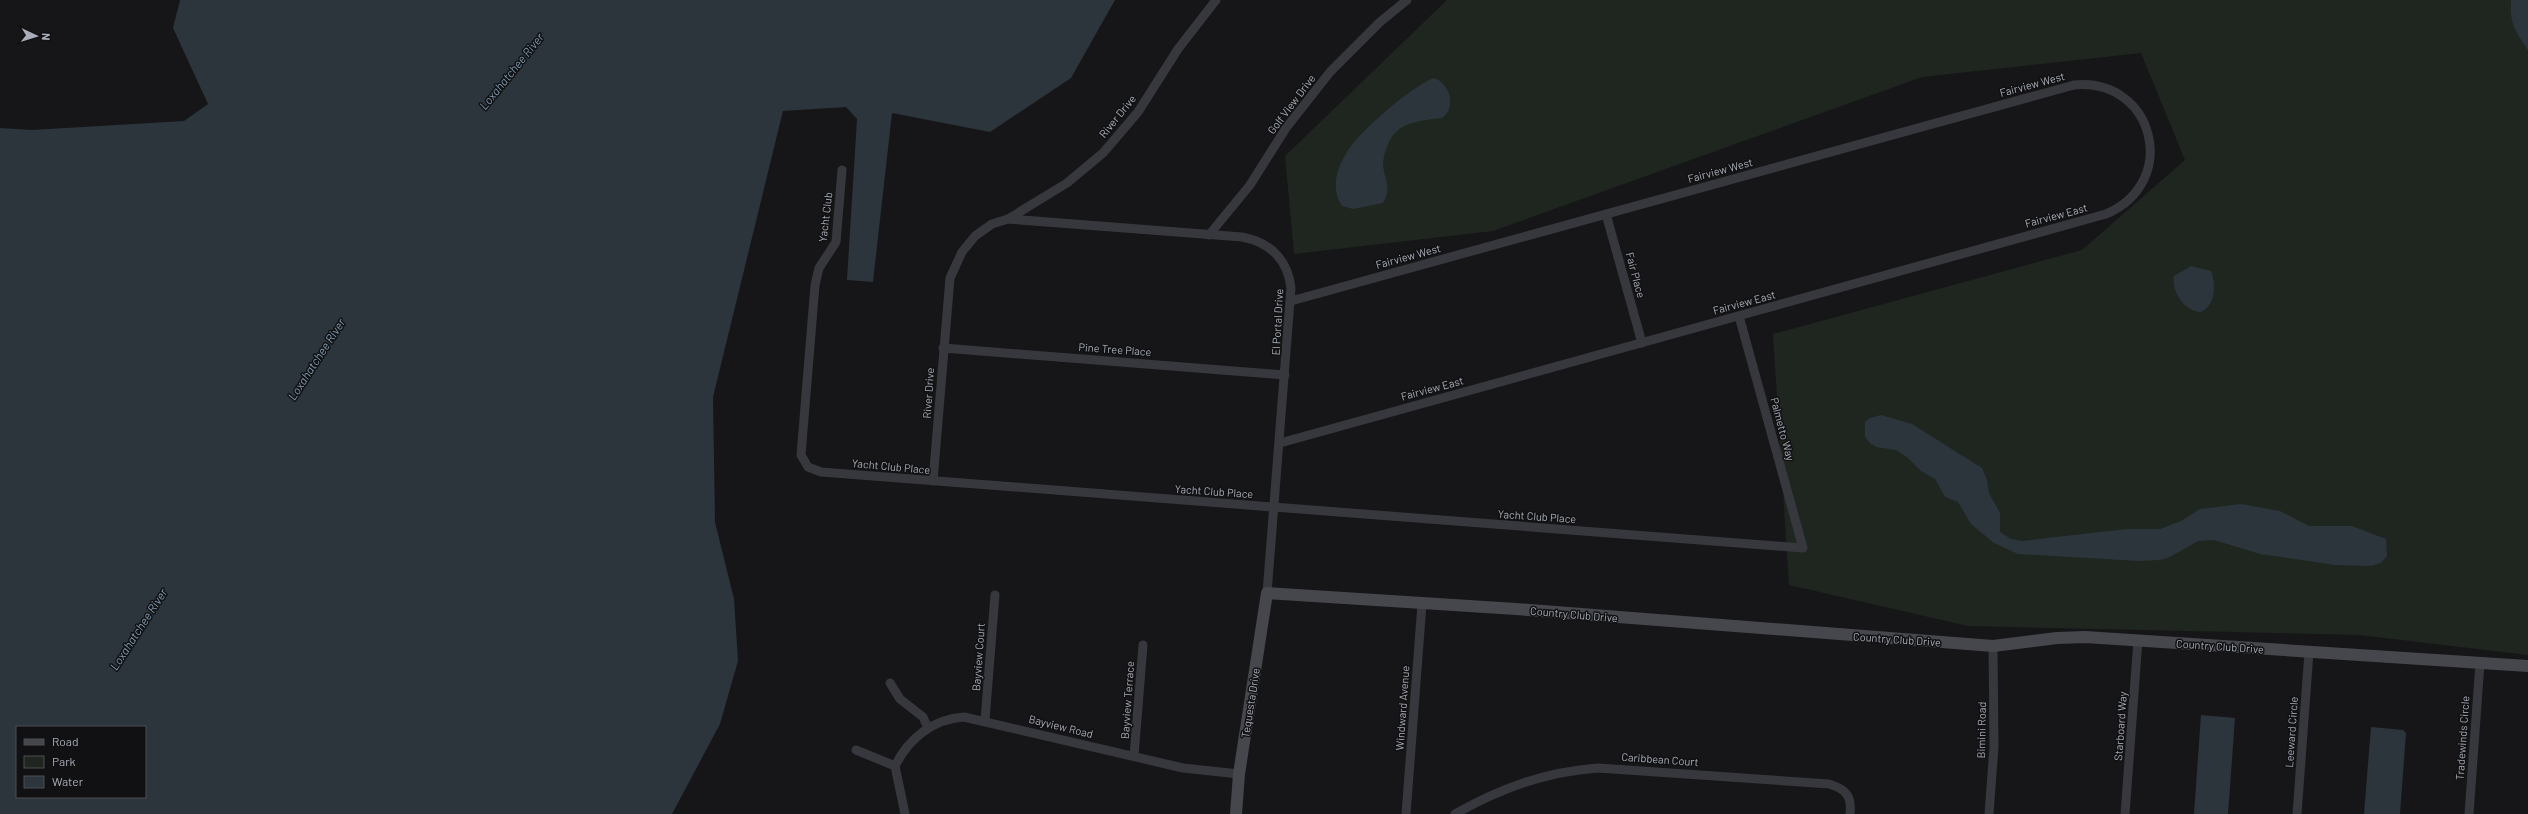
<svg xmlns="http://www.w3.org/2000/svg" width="2528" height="814" font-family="Barlow,sans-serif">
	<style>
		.green { fill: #1e261f }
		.water { fill: #2c353c; fill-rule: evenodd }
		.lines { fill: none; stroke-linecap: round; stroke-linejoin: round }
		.street { stroke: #37383d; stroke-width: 9 }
		.secondary { stroke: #45474d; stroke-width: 12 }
		.labels { text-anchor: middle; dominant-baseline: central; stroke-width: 3; stroke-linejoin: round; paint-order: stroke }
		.street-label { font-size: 11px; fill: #a8adb8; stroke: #111113 }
		.water-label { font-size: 12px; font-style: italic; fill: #7f9bb3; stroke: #111113 }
	</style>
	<rect width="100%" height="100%" fill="#161618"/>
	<path class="green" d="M1447,0h1081v655l-169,-20 -391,-9 -179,-41 -16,-251 309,-84 103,-90 -44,-107 -219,24 -429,154 -199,23 -9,-98z"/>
	<g class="water">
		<path d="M180,0h935l-44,78 -81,54 -98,-19 -19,169 -26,-2 10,-161 -11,-12 -63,4 -70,286 2,125 19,77 4,62 -18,63 -48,90h-672v-686l32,2 152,-9 24,-17 -35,-76zM17,727h128v70h-128z"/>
		<path d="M2511,0h17v50c-12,-17 -19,-28 -17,-50z"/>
		<path d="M1434,78c16,5 23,30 8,40 -23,3 -46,3 -55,29 -2,5 -4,12 -4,18 2,16 9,23 0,38l-30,6 -11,-3c-11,-17 -6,-36 4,-52 11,-21 66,-68 88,-76z"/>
		<path d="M2191,266l20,5c5,13 5,36 -11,41 -16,-1 -29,-21 -26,-36z"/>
		<path d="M1881,415l31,9 70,44 5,12 2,13 11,20v19l11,7 11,2 105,-12h33l21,-8 19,-12 41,-5 39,7 29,15h43l34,13 1,17 -6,7 -10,3 -36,-1 -75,-11 -46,-14 -16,1 -28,16 -10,3 -21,1 -121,-7 -24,-11 -23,-19 -13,-22 -13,-5 -10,-18 -14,-8 -14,-14 -11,-7 -20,-3 -6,-4 -5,-6v-15l5,-4z"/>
		<path d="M2201,715l34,3 -7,96h-34z"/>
		<path d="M2371,727l32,3 3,3 -6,81h-36z"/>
	</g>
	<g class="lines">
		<g class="street">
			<path d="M842,170l-6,72 -17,26 -4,17 -14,170 7,12 13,5 982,76 -64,-232"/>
			<path d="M1606,214l36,129"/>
			<path d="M1008,219l59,-36 36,-30 35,-41 40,-63 38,-49"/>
			<path d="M1209,235l41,-50 36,-57 44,-56 50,-50 27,-22"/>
			<path d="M943,348l342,27"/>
			<path d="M1280,443l826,-229c75,-32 48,-137 -32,-129l-783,216"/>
			<path d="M933,481l17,-203 12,-26 13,-16 17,-12 16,-5 234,18c28,5 46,23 49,51l-24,305"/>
			<path d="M890,683l10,16 23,18 5,11"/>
			<path d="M985,720l10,-125"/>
			<path d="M856,750l39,16 10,48"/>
			<path d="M1134,756l9,-111"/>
			<path d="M895,766c14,-28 38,-47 69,-49l219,51 56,6"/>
			<path d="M1406,814l16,-210"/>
			<path d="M1455,814c46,-26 90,-42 143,-46l231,16c17,5 23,12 21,30"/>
			<path d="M1989,814l5,-67 -1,-101"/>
			<path d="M2125,814l13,-174"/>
			<path d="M2297,814l12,-162"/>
			<path d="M2469,814l11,-151"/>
		</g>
		<path class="secondary" d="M1236,814l3,-40 28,-181 249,16 477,37 64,-8 28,-1 443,29"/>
	</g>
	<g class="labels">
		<g class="street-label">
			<text transform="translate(2032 84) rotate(-15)">Fairview West</text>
			<text transform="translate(1291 104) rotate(-53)">Golf View Drive</text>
			<text transform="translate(1117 116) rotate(-51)">River Drive</text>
			<text transform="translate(1720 170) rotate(-15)">Fairview West</text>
			<text transform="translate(2056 215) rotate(-15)">Fairview East</text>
			<text transform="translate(825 217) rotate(-83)">Yacht Club</text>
			<text transform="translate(1408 256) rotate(-15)">Fairview West</text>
			<text transform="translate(1636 275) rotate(75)">Fair Place</text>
			<text transform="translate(1744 302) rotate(-15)">Fairview East</text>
			<text transform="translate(1277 322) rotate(-87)">El Portal Drive</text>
			<text transform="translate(1115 349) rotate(4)">Pine Tree Place</text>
			<text transform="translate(1432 388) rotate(-15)">Fairview East</text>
			<text transform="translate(928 393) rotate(-86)">River Drive</text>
			<text transform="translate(1783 429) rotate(75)">Palmetto Way</text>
			<text transform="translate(891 466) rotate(5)">Yacht Club Place</text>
			<text transform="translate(1214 491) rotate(4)">Yacht Club Place</text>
			<text transform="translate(1537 516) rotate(4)">Yacht Club Place</text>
			<text transform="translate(1574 614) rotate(5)">Country Club Drive</text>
			<text transform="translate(1897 639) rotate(4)">Country Club Drive</text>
			<text transform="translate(2220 646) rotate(4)">Country Club Drive</text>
			<text transform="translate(978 657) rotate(-86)">Bayview Court</text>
			<text transform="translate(1127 700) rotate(-86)">Bayview Terrace</text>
			<text transform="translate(1250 703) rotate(-81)">Tequesta Drive</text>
			<text transform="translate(1402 708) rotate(-86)">Windward Avenue</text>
			<text transform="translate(1061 726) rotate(14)">Bayview Road</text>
			<text transform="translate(2120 726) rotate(-86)">Starboard Way</text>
			<text transform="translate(1981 730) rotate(-89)">Bimini Road</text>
			<text transform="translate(2291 732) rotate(-86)">Leeward Circle</text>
			<text transform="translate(2462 738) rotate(-86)">Tradewinds Circle</text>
			<text transform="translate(1660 759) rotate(4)">Caribbean Court</text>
		</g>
		<g class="water-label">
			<text transform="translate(511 71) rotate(-51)">Loxahatchee River</text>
			<text transform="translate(316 359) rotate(-57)">Loxahatchee River</text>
			<text transform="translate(138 629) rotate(-57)">Loxahatchee River</text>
		</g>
	</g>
	<rect x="16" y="726" width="130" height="72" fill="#111113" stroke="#4d4f55"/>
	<rect x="24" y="739" width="20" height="6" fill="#45474d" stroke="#4d4f55"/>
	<text x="52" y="746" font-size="12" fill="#a8adb8">Road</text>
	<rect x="24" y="756" width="20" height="12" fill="#1e261f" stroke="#4d4f55"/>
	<text x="52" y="766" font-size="12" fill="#a8adb8">Park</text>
	<rect x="24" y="776" width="20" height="12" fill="#2c353c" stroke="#4d4f55"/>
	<text x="52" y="786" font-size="12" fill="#a8adb8">Water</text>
	<g transform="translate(36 36) rotate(94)" stroke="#111113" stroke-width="3" paint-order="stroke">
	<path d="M0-3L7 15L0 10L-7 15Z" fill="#a8adb8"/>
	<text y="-6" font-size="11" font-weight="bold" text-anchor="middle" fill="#a8adb8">N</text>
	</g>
</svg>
